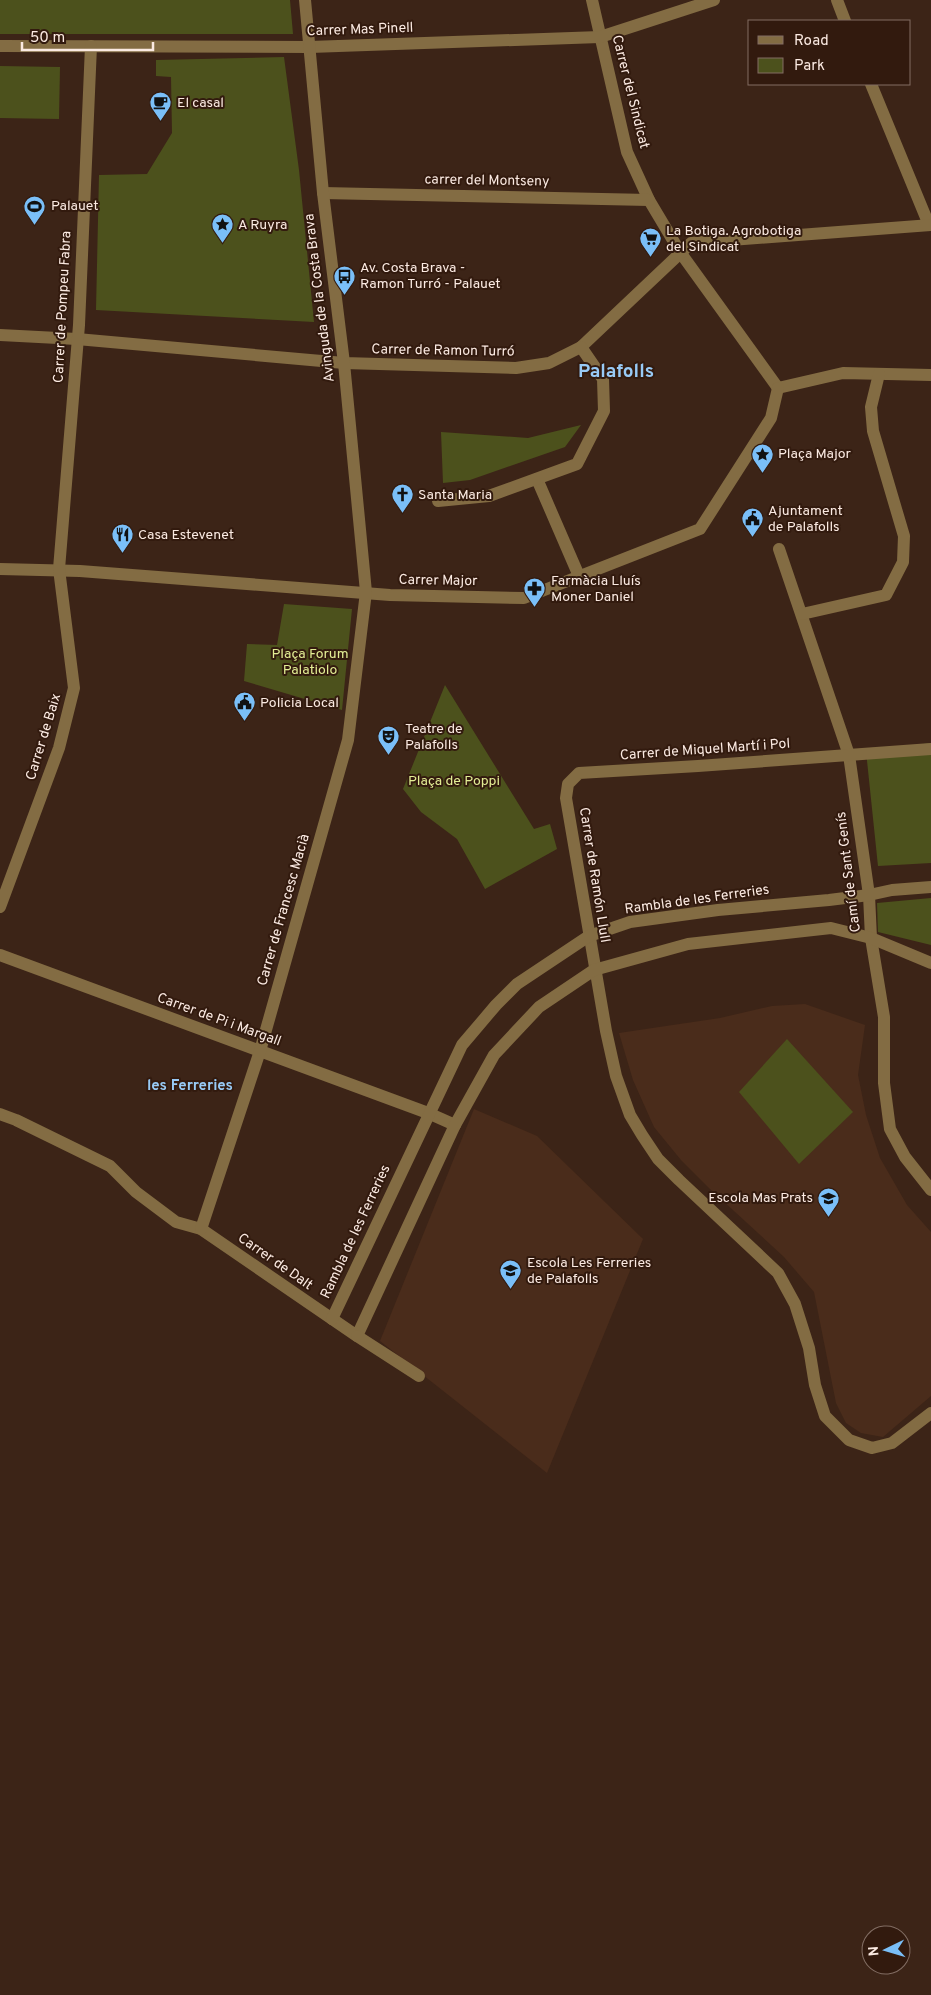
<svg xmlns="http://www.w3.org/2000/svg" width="931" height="1995" font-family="Overpass,sans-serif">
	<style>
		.built { fill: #4a2c1b }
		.green { fill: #4c511c }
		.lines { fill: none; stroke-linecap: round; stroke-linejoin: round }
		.minor { stroke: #836c43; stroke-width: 12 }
		.labels { text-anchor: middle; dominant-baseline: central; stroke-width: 4; stroke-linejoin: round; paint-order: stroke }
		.street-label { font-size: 14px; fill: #fbeae2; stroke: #321a0e }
		.poi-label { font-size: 14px; fill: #fbeae2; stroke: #321a0e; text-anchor: start }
		.park-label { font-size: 14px; fill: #e2ed94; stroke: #321a0e }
		.neighbourhood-label { font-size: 15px; font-weight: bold; fill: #98caf5; stroke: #321a0e }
		.district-label { font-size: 19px; font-weight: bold; fill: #98caf5; stroke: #321a0e }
	</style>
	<rect width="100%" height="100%" fill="#3c2417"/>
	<g class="built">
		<path d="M805,1004l60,21 -7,50 8,40 14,43 27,47 24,27v164l-48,41 -22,-4 -15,-10 -10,-20 -22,-111 -30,-35 -74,-68 -29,-29 -27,-33 -21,-47 -14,-47 101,-15 52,-12z"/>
		<path d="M474,1109l63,27 106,103 -96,234 -167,-132z"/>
	</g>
	<g class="green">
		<path d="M0,0h290l3,34h-293z"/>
		<path d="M284,57l15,113 15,152 -218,-12 3,-135 48,-1 25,-41 -1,-56 -15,-1v-16z"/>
		<path d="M0,66l60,1 -1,52 -59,-1z"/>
		<path d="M581,425l-16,22 -95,33 -27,3 -2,-51 87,6z"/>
		<path d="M284,604l68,5 -10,101 -98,-29 3,-37 30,1z"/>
		<path d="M445,685l89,144 16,-5 7,25 -72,40 -28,-50 -36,-27 -18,-23z"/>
		<path d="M931,743v120l-53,3 -12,-115z"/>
		<path d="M931,898v47l-53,-13 -1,-29z"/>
		<path d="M787,1039l66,73 -54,52 -60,-72z"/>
	</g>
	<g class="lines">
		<g class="minor">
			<path d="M592,0l35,152 22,48 31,52 98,136"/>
			<path d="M837,0l8,21"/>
			<path d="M0,46l310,1 290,-10 114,-37"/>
			<path d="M871,84l58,141"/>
			<path d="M323,193l326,7"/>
			<path d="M0,335l77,4 267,24 172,5 33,-5 32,-16 110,-104 240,-18"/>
			<path d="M778,388l65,-15 88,2"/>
			<path d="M537,479l42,97"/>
			<path d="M438,501l51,-5 88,-32 27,-53 -1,-32 -22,-32"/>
			<path d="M779,549l70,206 20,140 2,43 13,79v66l6,46 15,28 26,33"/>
			<path d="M0,569l80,2 310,24 134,3 176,-69 71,-111 7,-30"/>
			<path d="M802,614l84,-19 17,-33 1,-26 -31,-105 -2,-24 8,-33"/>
			<path d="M931,749l-233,17 -119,7 -11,11 -2,14 40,233 10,45 14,39 12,20 16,24 21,21 99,93 17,31 14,44 6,37 10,31 24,24 23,8 20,-5 39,-30"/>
			<path d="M0,907l59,-159 15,-60 -15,-119 20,-244 12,-279"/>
			<path d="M0,955l428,158 27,12"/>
			<path d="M0,1114l16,6 94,46 26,26 40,30 25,7 156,107 98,-211 39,-70 45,-48 55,-37 94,-26 143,-16 40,10 60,25"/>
			<path d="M201,1229l59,-178 88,-311 18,-148 -22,-229 -21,-170 -18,-193"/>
			<path d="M332,1319l130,-274 34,-40 21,-21 72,-48 41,-14 88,-12 111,-10 40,-5 23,-5 39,-3"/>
			<path d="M357,1336l62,40"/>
		</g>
	</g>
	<defs>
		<symbol id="cafe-pin" viewBox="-11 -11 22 30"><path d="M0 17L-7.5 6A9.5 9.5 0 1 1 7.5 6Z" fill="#7abff8" stroke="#321a0e"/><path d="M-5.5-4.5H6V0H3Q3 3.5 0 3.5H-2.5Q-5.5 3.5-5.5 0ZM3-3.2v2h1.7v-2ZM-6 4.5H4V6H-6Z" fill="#111"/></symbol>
		<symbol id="stadium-pin" viewBox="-11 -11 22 30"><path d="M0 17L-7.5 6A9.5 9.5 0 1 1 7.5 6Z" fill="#7abff8" stroke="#321a0e"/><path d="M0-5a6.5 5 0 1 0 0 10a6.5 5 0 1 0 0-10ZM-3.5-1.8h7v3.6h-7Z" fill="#111"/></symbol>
		<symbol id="sight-pin" viewBox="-11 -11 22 30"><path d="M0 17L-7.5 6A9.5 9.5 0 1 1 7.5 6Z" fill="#7abff8" stroke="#321a0e"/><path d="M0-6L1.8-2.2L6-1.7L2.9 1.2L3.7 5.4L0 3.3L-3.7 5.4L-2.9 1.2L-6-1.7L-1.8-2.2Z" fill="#111"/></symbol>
		<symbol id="supermarket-pin" viewBox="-11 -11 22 30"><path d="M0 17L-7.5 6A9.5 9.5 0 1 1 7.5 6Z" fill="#7abff8" stroke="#321a0e"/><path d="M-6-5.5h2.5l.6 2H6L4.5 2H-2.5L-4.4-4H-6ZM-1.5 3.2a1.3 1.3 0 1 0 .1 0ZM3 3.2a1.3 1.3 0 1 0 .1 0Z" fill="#111"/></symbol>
		<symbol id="bus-pin" viewBox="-11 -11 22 30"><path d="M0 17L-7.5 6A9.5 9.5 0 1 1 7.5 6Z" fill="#7abff8" stroke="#321a0e"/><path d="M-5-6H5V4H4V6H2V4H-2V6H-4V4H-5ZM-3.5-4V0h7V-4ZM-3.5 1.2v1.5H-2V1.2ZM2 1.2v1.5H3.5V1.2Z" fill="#111"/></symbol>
		<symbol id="church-pin" viewBox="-11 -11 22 30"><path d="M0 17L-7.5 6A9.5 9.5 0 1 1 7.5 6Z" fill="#7abff8" stroke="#321a0e"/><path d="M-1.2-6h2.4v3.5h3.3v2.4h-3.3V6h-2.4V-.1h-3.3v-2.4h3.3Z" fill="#111"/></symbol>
		<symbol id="civic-pin" viewBox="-11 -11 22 30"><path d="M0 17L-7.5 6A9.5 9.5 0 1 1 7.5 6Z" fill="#7abff8" stroke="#321a0e"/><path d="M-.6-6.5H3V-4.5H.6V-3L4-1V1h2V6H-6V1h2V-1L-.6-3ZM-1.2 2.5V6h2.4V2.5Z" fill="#111"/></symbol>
		<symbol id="restaurant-pin" viewBox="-11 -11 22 30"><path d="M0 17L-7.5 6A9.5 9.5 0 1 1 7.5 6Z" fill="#7abff8" stroke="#321a0e"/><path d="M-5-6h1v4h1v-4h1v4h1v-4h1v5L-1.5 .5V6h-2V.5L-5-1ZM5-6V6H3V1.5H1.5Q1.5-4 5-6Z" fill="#111"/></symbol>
		<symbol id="pharmacy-pin" viewBox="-11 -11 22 30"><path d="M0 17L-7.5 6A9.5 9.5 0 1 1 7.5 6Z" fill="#7abff8" stroke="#321a0e"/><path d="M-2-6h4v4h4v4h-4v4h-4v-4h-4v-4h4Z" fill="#111"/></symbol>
		<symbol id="theatre-pin" viewBox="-11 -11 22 30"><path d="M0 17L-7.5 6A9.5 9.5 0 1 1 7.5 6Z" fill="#7abff8" stroke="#321a0e"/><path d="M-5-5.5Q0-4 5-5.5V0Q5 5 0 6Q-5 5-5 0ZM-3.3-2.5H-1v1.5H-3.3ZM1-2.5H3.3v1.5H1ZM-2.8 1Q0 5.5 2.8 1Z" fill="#111"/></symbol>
		<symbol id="school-pin" viewBox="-11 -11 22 30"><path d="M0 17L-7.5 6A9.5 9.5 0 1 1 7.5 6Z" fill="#7abff8" stroke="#321a0e"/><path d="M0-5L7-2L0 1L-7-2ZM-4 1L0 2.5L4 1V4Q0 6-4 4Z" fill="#111"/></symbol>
	</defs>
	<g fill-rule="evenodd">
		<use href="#cafe-pin" x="148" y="90" width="25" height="34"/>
		<use href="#stadium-pin" x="22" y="194" width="25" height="34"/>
		<use href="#sight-pin" x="210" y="212" width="25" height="34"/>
		<use href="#supermarket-pin" x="638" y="226" width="25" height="34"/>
		<use href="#bus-pin" x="332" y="264" width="25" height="34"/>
		<use href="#sight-pin" x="750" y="442" width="25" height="34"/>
		<use href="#church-pin" x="390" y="482" width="25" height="34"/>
		<use href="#civic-pin" x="740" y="506" width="25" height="34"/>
		<use href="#restaurant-pin" x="110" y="522" width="25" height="34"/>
		<use href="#pharmacy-pin" x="522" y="576" width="25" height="34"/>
		<use href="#civic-pin" x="232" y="690" width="25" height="34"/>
		<use href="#theatre-pin" x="376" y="724" width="25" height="34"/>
		<use href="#school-pin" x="816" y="1186" width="25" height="34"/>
		<use href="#school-pin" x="498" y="1258" width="25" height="34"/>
	</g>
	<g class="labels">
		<g class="street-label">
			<text transform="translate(360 30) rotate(-2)">Carrer Mas Pinell</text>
			<text transform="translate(630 92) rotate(76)">Carrer del Sindicat</text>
			<text transform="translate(487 181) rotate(1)">carrer del Montseny</text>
			<text transform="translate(320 298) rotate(-97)">Avinguda de la Costa Brava</text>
			<text transform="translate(63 307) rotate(-87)">Carrer de Pompeu Fabra</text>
			<text transform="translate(443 351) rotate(1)">Carrer de Ramon Turró</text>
			<text transform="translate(438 581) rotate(1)">Carrer Major</text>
			<text transform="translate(44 737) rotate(-73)">Carrer de Baix</text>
			<text transform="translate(705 750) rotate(-4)">Carrer de Miquel Martí i Pol</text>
			<text transform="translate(849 872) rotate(-97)">Camí de Sant Genís</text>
			<text transform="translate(594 875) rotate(81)">Carrer de Ramón Llull</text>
			<text transform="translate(697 900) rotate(-8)">Rambla de les Ferreries</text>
			<text transform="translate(284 910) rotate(-74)">Carrer de Francesc Macià</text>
			<text transform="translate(219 1020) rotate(20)">Carrer de Pi i Margall</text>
			<text transform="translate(356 1232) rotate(-65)">Rambla de les Ferreries</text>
			<text transform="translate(275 1262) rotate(35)">Carrer de Dalt</text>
		</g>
		<g class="poi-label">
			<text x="177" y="103">El casal</text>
			<text x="51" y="206">Palauet</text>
			<text x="238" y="225">A Ruyra</text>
			<text x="666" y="231">La Botiga. Agrobotiga<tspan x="666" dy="16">del Sindicat</tspan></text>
			<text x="360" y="268">Av. Costa Brava -<tspan x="360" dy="16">Ramon Turró - Palauet</tspan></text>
			<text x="778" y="454">Plaça Major</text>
			<text x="418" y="495">Santa Maria</text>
			<text x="768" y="511">Ajuntament<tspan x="768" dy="16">de Palafolls</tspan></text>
			<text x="138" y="535">Casa Estevenet</text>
			<text x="551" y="581">Farmàcia Lluís<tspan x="551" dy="16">Moner Daniel</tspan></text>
			<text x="260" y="703">Policia Local</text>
			<text x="405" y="729">Teatre de<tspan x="405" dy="16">Palafolls</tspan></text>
			<text x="813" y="1198" text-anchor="end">Escola Mas Prats</text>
			<text x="527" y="1263">Escola Les Ferreries<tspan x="527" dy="16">de Palafolls</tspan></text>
		</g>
		<g class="park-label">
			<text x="310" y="654">Plaça Forum<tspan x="310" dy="16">Palatiolo</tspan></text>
			<text x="454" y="781">Plaça de Poppi</text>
		</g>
		<g class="neighbourhood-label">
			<text x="190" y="1086">les Ferreries</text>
		</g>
		<g class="district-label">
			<text x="616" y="372">Palafolls</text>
		</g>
	</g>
	<rect x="748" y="20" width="162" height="65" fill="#321a0e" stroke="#826d63"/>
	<rect x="758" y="36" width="25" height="8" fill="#836c43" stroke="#826d63"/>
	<text x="794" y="45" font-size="15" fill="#fbeae2">Road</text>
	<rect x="758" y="58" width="25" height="15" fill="#4c511c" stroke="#826d63"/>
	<text x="794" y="70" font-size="15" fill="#fbeae2">Park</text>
	<g transform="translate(886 1950) rotate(265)"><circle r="24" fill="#321a0e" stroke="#826d63"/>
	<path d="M0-4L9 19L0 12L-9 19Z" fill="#7abff8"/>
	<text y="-8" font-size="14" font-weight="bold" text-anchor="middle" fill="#fbeae2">N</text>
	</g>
	<path d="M22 42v8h131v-8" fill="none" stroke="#fbeae2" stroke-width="2.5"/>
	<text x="30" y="42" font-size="15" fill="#fbeae2" stroke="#321a0e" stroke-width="4" paint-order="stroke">50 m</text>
</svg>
